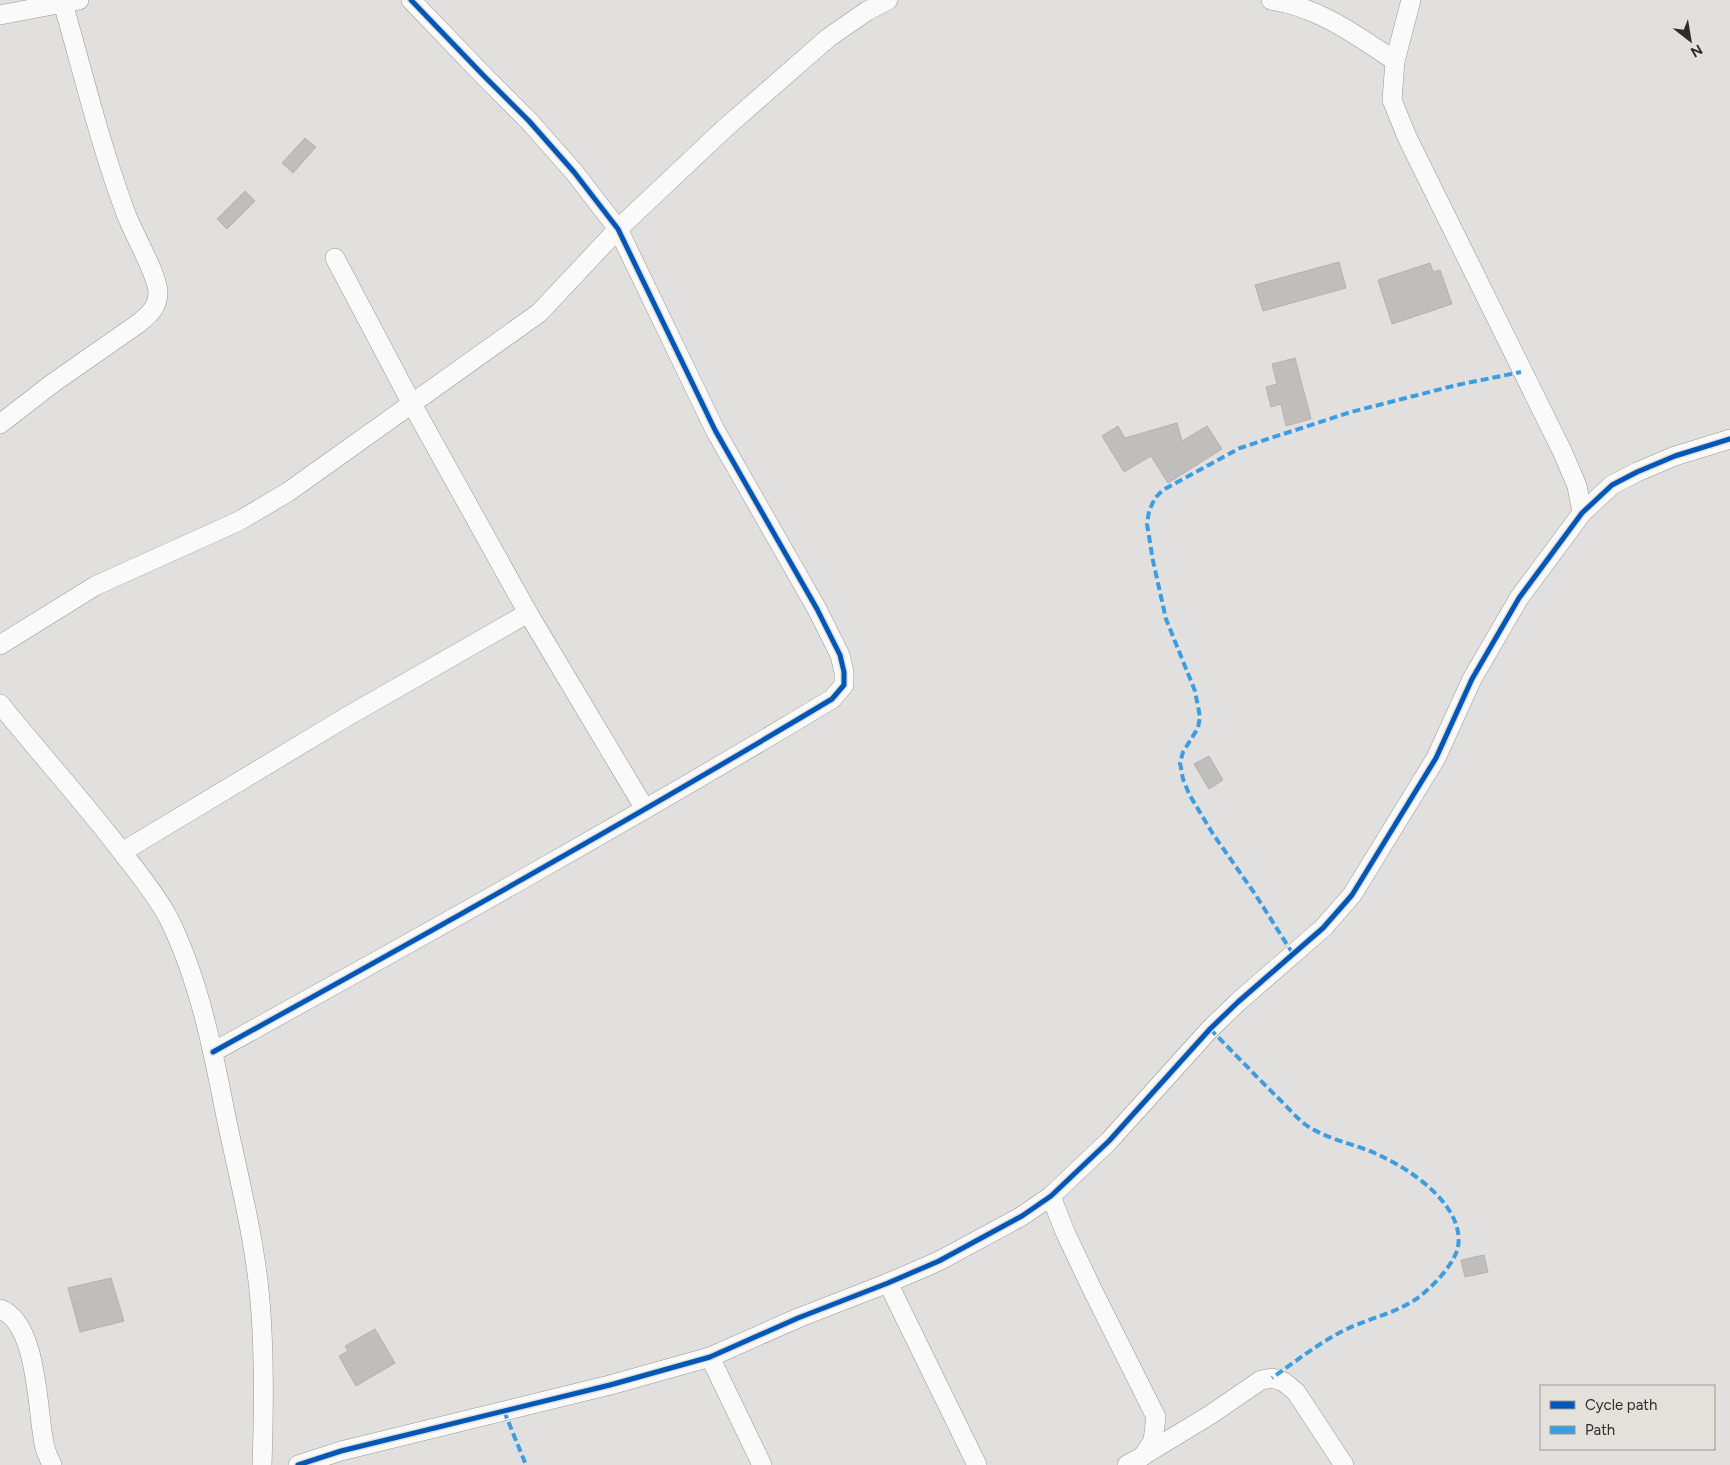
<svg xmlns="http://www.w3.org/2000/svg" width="1730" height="1465" font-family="Figtree,sans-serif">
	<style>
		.building { fill: #bfbebc; stroke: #b3b2b0 }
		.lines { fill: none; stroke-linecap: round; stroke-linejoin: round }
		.minor-casing { stroke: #989695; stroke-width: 20 }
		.minor { stroke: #fbfafa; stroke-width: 19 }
		.quiet { stroke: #3d9de1; stroke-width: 4; stroke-dasharray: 8 4; stroke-linecap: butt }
		.cycleway-casing { stroke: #e4e0dc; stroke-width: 8 }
		.cycleway { stroke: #0057b8; stroke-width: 5 }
	</style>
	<rect width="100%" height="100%" fill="#e2e0de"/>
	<g class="building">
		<path d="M305,138l11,9 -23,26 -11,-10z"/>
		<path d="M245,191l10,10 -28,28 -10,-10z"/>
		<path d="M1339,262l7,26 -83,23 -8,-26z"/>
		<path d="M1430,263l3,9 7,-2 12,34 -60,20 -14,-44z"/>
		<path d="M1295,358l16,61 -25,7 -5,-22 -10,3 -5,-20 11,-3 -5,-20z"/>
		<path d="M1177,423l5,18 25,-15 15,23 -54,34 -17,-27 -27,16 -22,-36 16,-10 7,12z"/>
		<path d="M1209,756l14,24 -14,9 -15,-25z"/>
		<path d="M1484,1255l4,17 -23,5 -4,-17z"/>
		<path d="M111,1278l13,43 -44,11 -12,-44z"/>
		<path d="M375,1329l20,34 -39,23 -17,-30 9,-5 -3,-5z"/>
	</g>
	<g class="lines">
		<defs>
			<g id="minor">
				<path d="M1271,0c47,7 85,35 124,61"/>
				<path d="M1411,0l-16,61 -3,39 15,37 156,316 14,33 5,27"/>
				<path d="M0,15l79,-15"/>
				<path d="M335,258l77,146 116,209 117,196"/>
				<path d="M0,424l53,-41 86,-60c11,-9 19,-16 19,-31 -1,-19 -26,-60 -33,-81 -25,-67 -42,-138 -62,-208"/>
				<path d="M0,645l95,-59 144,-65 49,-29 251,-179 79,-84 106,-100 104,-91 39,-27 21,-11"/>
				<path d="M0,704c41,51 85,99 125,152 15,19 31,39 43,61 31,62 45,133 58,200 12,57 27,115 33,173 6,58 5,117 3,175"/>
				<path d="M122,852l226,-136 180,-103"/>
				<path d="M213,1052c208,-115 416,-231 619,-353l12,-14v-13l-4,-17 -23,-46 -102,-179 -97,-201 -44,-57 -45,-51 -45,-45 -73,-76"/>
				<path d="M1051,1196l14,36 27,57 64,128 -3,24 -10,15 -16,9"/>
				<path d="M888,1283l89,182"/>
				<path d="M0,1309c38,14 37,101 44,134 1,8 5,15 8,22"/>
				<path d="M710,1357l52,108"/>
				<path d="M1144,1455l66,-40 51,-35 11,-2 12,4 12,10 48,73"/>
				<path d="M298,1465l43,-14 269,-66 100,-28 88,-39 90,-35 51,-22 83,-45 29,-20 58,-55 101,-112 28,-27 85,-74 29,-33 84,-137 36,-79 47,-81 63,-85 30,-28 25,-13 38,-16 55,-17"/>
			</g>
		</defs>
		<use href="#minor" class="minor-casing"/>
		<use href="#minor" class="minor"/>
		<g class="quiet">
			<path d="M1293,954l-38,-60 -42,-60 -24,-40 -6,-15 -3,-16 3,-11 15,-24 2,-11 -5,-26 -29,-72 -13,-58 -6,-37 2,-13 6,-13 8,-8 77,-42 111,-36 106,-27 64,-13"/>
			<path d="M1210,1029c22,22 44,45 66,67 10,9 19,21 30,29 23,16 52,19 77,32 30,14 82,50 75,90 -3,15 -21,35 -33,45 -22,20 -51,24 -78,37 -27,13 -51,32 -75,49"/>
			<path d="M504,1411l22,54"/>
		</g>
		<defs>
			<g id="cycleway">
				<path d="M213,1052c208,-115 416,-231 619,-353l12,-14v-13l-4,-17 -23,-46 -102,-179 -97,-201 -44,-57 -45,-51 -45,-45 -73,-76"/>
				<path d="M298,1465l43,-14 269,-66 100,-28 88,-39 90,-35 51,-22 83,-45 29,-20 58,-55 101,-112 28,-27 85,-74 29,-33 84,-137 36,-79 47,-81 63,-85 30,-28 25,-13 38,-16 55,-17"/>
			</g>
		</defs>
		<use href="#cycleway" class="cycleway-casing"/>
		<use href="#cycleway" class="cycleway"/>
	</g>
	<rect x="1540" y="1385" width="175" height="65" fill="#e4e0dc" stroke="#9b9895"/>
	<rect x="1550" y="1401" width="25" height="8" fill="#0057b8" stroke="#9b9895"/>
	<text x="1585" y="1410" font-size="15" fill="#2e2d2b">Cycle path</text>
	<rect x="1550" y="1426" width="25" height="8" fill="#3d9de1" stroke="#9b9895"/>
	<text x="1585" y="1435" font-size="15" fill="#2e2d2b">Path</text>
	<g transform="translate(1690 40) rotate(149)" stroke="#e4e0dc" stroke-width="4" paint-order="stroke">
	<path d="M0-4L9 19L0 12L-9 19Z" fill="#2e2d2b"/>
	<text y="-8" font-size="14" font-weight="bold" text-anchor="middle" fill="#2e2d2b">N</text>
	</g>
</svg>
